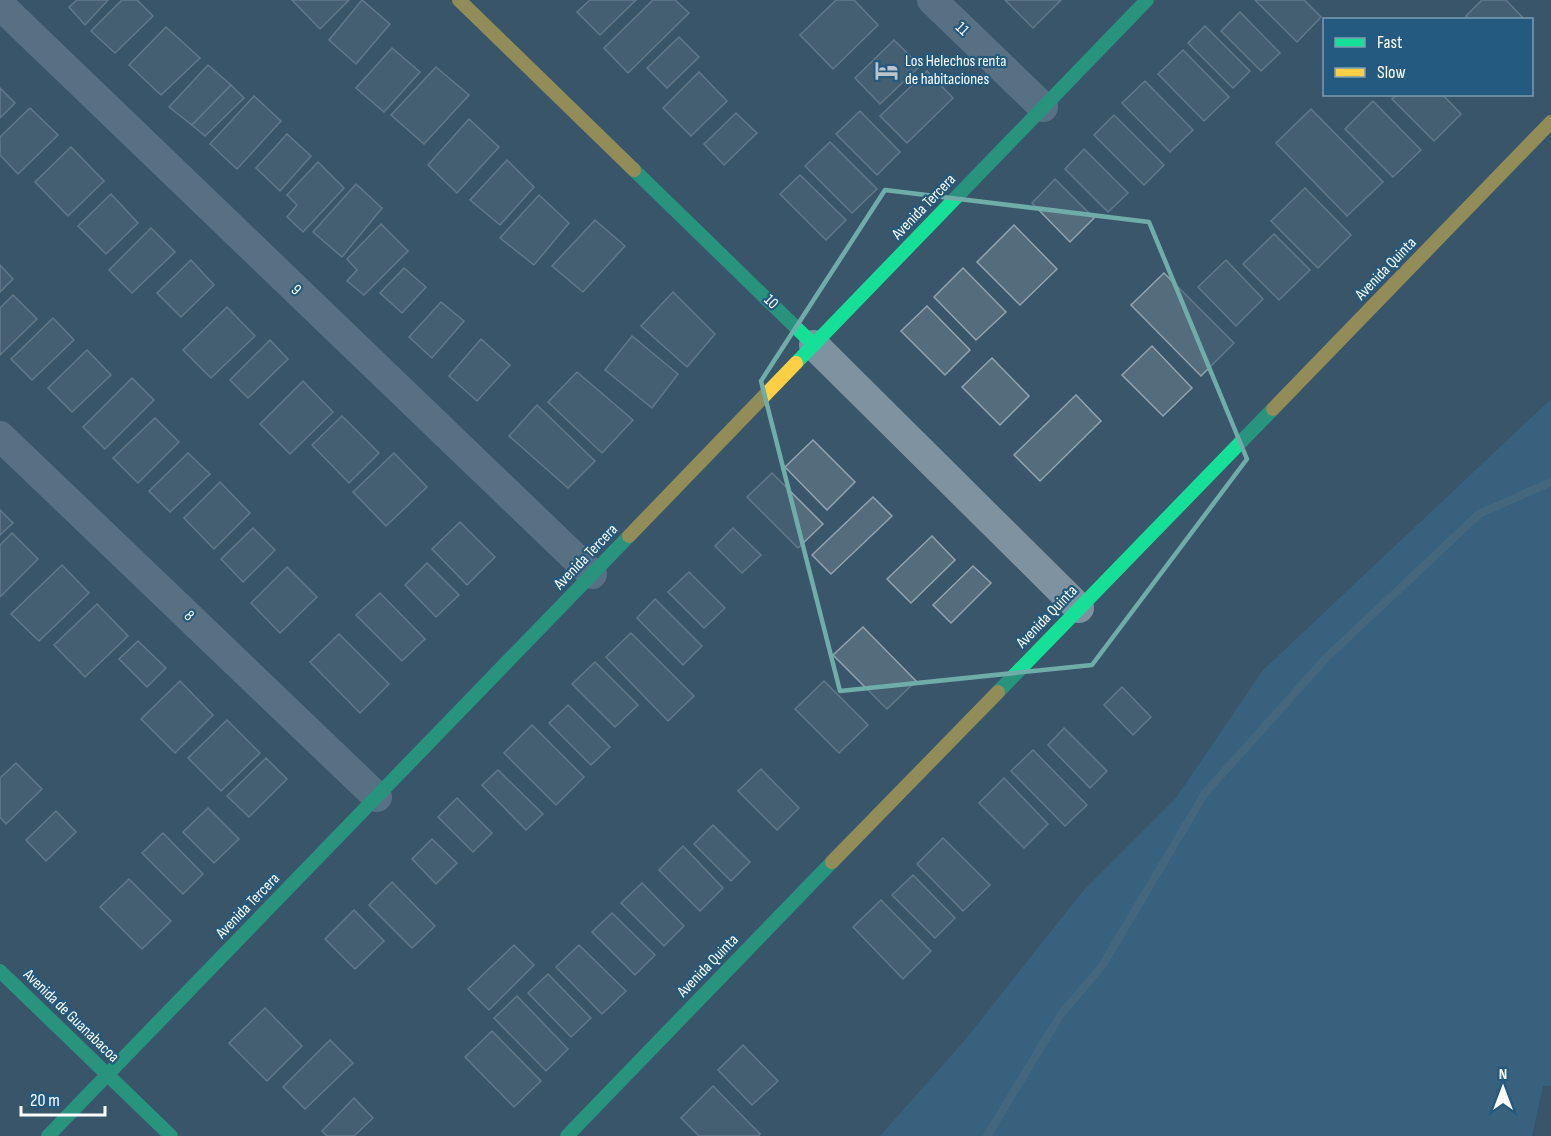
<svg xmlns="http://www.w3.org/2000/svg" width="1551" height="1136" font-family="'Sofia Sans Condensed',sans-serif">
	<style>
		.green { fill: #356f94 }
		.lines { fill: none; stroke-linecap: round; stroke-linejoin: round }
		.stream { stroke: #567c95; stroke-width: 8 }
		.building { fill: #546c7c; stroke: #92a3af; stroke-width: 1.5 }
		.street { stroke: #7f92a0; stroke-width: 30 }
		.fast { stroke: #16e098; stroke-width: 14 }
		.slow { stroke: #ffcf43; stroke-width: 14 }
		.marked { fill: none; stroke: #6fada8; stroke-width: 4.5; stroke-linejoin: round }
		.labels { text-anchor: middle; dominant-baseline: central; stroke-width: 4.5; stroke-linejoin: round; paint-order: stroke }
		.street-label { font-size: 16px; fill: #fff; stroke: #245a7f }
		.poi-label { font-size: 16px; fill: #fff; stroke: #245a7f; text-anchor: start }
	</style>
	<rect width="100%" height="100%" fill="#39566a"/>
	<path class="green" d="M1551,399v687h-8l-11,50h-652l85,-96 118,-149 93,-93 87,-128z"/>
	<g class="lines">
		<path class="stream" d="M987,1136l74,-122 41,-48 103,-173 122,-136 152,-143 72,-32"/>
	</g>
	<g class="building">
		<path d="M77,0h31l-23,25 -16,-18z"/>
		<path d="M122,0h15l16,16 -38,37 -24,-22z"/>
		<path d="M292,0h57l-29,29z"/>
		<path d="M362,0l28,24 -34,40 -27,-24z"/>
		<path d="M590,0h46l-36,35 -23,-23z"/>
		<path d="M653,0h22l14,13 -61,60 -24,-25z"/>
		<path d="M836,0h18l24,25 -45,44 -33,-34z"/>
		<path d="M1005,0h56l-28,28z"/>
		<path d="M1255,0h49l17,17 -24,25z"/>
		<path d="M1482,0h24l19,20h-55l-4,-4z"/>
		<path d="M1240,12l40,41 -19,18 -40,-40z"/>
		<path d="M1205,26l45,45 -17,17 -45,-45z"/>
		<path d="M166,27l34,31 -39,37 -32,-30z"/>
		<path d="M679,37l20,20 -32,31 -20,-20z"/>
		<path d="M894,40l26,26 -40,38 -25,-26z"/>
		<path d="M392,48l28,24 -36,40 -28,-24z"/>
		<path d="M1183,50l46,47 -25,24 -46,-47z"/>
		<path d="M208,65l23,20 -39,40 -23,-18z"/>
		<path d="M436,67l33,28 -45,49 -33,-29z"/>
		<path d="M927,71l26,27 -46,45 -27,-27z"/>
		<path d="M699,72l28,29 -36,35 -28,-28z"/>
		<path d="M1145,81l48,49 -23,22 -48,-49z"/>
		<path d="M231,85l13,13 -39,38 -13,-11z"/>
		<path d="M0,88l15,15 -15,15z"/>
		<path d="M1397,94h45l19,20 -27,27 -42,-42z"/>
		<path d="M254,96l27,25 -44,48 -27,-25z"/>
		<path d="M1373,101l48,49 -28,27 -48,-48z"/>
		<path d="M30,108l28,27 -40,39 -18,-19v-18z"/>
		<path d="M1311,109l72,73 -36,34 -71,-73z"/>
		<path d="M860,111l40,41 -23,23 -41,-41z"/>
		<path d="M736,113l21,20 -33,32 -20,-21z"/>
		<path d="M1114,115l50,50 -20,20 -50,-50z"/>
		<path d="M469,119l30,28 -42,46 -29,-28z"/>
		<path d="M287,134l24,22 -31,35 -24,-23z"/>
		<path d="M830,142l47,47 -25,24 -47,-47z"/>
		<path d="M71,147l33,34 -36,35 -33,-34z"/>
		<path d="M1084,149l44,44 -20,19 -43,-43z"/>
		<path d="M507,160l27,27 -34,38 -30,-25z"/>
		<path d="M318,162l26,26 -41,44 -16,-15 10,-12 -10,-10z"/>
		<path d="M800,175l46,45 -20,20 -46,-46z"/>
		<path d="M1055,179l39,39 -24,24 -38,-39z"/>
		<path d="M356,184l26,24 -40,49 -29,-25z"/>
		<path d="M1305,188l46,47 -33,33 -47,-47z"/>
		<path d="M111,194l27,29 -32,31 -28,-28z"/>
		<path d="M539,195l30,28 -35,42 -34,-27z"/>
		<path d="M595,220l30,26 -42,46 -31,-26z"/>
		<path d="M381,224l27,27 -44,44 -17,-14 10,-11 -10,-11z"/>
		<path d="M1014,225l43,44 -37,36 -43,-43z"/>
		<path d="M151,228l24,24 -43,41 -23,-23z"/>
		<path d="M1274,234l36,36 -31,30 -36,-36z"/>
		<path d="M191,260l23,25 -33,32 -24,-24z"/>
		<path d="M1226,260l37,39 -27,27 -38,-39z"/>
		<path d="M0,265l13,14 -13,13z"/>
		<path d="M404,268l22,19 -24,26 -22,-20z"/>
		<path d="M963,268l43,44 -30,28 -42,-43z"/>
		<path d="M1164,273l70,70 -33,33 -70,-71z"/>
		<path d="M673,292l42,42 -28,33 -46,-41z"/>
		<path d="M13,295l24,24 -37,36v-47z"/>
		<path d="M441,302l23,19 -32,37 -23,-21z"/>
		<path d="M927,306l43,44 -25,25 -44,-44z"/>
		<path d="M227,307l28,29 -44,42 -28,-28z"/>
		<path d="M53,318l21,22 -42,40 -21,-21z"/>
		<path d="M632,336l46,38 -26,34 -47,-38z"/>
		<path d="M481,339l29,26 -33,36 -28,-25z"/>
		<path d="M270,340l18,19 -40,39 -18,-18z"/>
		<path d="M1152,346l40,42 -29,28 -41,-41z"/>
		<path d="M87,350l24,25 -39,37 -24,-24z"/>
		<path d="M992,358l37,38 -29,29 -38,-38z"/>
		<path d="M577,372l56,48 -31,33 -54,-51z"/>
		<path d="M132,378l22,22 -49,49 -22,-22z"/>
		<path d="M303,381l30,31 -43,42 -30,-30z"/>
		<path d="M1076,395l25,26 -61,60 -26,-26z"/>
		<path d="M537,405l58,56 -27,27 -59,-52z"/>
		<path d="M342,416l37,37 -30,30 -37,-38z"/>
		<path d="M155,418l24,24 -41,41 -25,-25z"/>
		<path d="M813,440l42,42 -28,28 -42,-43z"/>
		<path d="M188,453l22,21 -40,38 -21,-21z"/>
		<path d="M394,453l33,34 -41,39 -33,-34z"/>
		<path d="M772,473l51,51 -25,24 -51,-51z"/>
		<path d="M220,482l30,31 -36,36 -30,-31z"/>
		<path d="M873,497l19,19 -61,58 -19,-19z"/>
		<path d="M0,510l13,13 -13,12z"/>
		<path d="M460,522l35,35 -28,28 -35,-36z"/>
		<path d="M253,528l22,22 -32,32 -22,-23z"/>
		<path d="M733,528l28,27 -19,18 -27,-27z"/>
		<path d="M12,533l26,26 -38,38v-52z"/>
		<path d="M932,536l23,24 -44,43 -24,-24z"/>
		<path d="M427,563l32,32 -23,22 -31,-32z"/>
		<path d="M62,565l27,28 -50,48 -28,-27z"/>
		<path d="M973,566l18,17 -40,40 -18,-18z"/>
		<path d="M287,567l30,30 -37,36 -29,-30z"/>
		<path d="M689,572l36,36 -21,20 -36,-36z"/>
		<path d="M380,593l45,46 -23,22 -46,-46z"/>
		<path d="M655,599l47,47 -19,19 -46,-47z"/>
		<path d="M97,604l31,32 -43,41 -31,-32z"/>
		<path d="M863,627l53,54 -29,28 -54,-54z"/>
		<path d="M631,633l63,63 -26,25 -62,-64z"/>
		<path d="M339,634l50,50 -29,29 -50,-51z"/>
		<path d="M138,641l28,27 -19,19 -28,-28z"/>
		<path d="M595,662l43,43 -23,22 -43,-43z"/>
		<path d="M180,681l33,34 -38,38 -34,-34z"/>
		<path d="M824,681l44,44 -29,28 -44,-44z"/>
		<path d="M1122,687l29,30 -18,18 -29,-30z"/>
		<path d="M568,705l42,42 -19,18 -42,-42z"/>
		<path d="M227,720l33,33 -39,38 -33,-33z"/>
		<path d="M532,725l52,52 -28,28 -52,-52z"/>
		<path d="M1064,728l43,43 -17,17 -42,-43z"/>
		<path d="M1033,750l54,55 -22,21 -54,-55z"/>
		<path d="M266,758l21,21 -38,38 -22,-21z"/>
		<path d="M16,763l26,26 -36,35 -6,-7v-39z"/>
		<path d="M761,769l38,39 -22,22 -39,-39z"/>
		<path d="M498,770l45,44 -17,16 -44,-45z"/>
		<path d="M1004,778l44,46 -24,24 -45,-45z"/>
		<path d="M457,798l35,35 -19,19 -35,-35z"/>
		<path d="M208,808l31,31 -25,24 -31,-31z"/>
		<path d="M56,811l20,21 -30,29 -20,-21z"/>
		<path d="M713,825l37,37 -19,19 -37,-37z"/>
		<path d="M163,833l40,41 -20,20 -41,-41z"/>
		<path d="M943,838l47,47 -27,26 -46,-47z"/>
		<path d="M432,839l25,24 -21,21 -24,-25z"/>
		<path d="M683,846l40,42 -23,23 -41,-41z"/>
		<path d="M913,875l42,43 -20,20 -43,-43z"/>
		<path d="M129,879l42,42 -29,28 -42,-42z"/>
		<path d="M392,882l43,44 -23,22 -43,-43z"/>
		<path d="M642,883l42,43 -20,20 -43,-43z"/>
		<path d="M881,900l50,51 -28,28 -50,-52z"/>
		<path d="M354,910l30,31 -29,28 -30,-30z"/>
		<path d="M612,913l43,42 -20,20 -43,-43z"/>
		<path d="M514,945l20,20 -45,45 -21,-21z"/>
		<path d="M579,945l47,46 -24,23 -46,-47z"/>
		<path d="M548,974l43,44 -20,19 -43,-44z"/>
		<path d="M517,996l51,53 -22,22 -52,-53z"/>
		<path d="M265,1008l37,38 -35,35 -38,-38z"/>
		<path d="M492,1031l49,50 -27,26 -49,-50z"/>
		<path d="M330,1040l23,23 -48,46 -22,-22z"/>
		<path d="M743,1045l35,36 -26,24 -34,-35z"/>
		<path d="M713,1086l47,48 -1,2h-60l-18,-18z"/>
		<path d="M354,1098l19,20 -19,18h-27l-5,-5z"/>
	</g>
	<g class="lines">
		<g class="street">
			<path d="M932,0l111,107"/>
			<path d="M0,5l592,569"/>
			<path d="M814,345l265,263"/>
			<path d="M0,436l377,361"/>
		</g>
		<g class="fast">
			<path d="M634,170l180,175"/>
			<path d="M796,363l351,-363"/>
			<path d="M998,692l275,-283"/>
			<path d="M0,971l171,165"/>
			<path d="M48,1136l581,-600"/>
			<path d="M567,1136l265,-274"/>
		</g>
		<g class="slow">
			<path d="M459,0l175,170"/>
			<path d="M1273,409l278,-287"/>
			<path d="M629,536l167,-173"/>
			<path d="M832,862l166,-170"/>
		</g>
	</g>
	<path d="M0 0H1551V1136H0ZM885,190l264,32 98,237 -155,206 -252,26 -79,-310z" fill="#39566a" fill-opacity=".55" fill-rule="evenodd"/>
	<path class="marked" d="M885,190l264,32 98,237 -155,206 -252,26 -79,-310z"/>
	<defs>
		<symbol id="hotel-bare" viewBox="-9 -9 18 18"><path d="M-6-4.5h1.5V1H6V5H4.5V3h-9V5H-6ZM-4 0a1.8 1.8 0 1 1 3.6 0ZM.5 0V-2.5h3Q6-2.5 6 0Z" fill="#bac4cb" stroke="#245a7f" stroke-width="2.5" paint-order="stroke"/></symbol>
	</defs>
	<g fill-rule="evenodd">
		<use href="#hotel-bare" x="870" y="54" width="33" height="33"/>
	</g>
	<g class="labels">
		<g class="street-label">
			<text transform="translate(962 29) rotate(44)">11</text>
			<text transform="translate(924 207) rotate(-46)">Avenida Tercera</text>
			<text transform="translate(1386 269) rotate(-46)">Avenida Quinta</text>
			<text transform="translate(296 290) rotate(44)">9</text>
			<text transform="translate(771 302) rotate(44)">10</text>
			<text transform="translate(586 557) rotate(-46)">Avenida Tercera</text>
			<text transform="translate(189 616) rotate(44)">8</text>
			<text transform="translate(1047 617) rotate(-46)">Avenida Quinta</text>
			<text transform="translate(248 906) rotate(-46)">Avenida Tercera</text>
			<text transform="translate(708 966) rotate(-46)">Avenida Quinta</text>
			<text transform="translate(71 1016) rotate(44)">Avenida de Guanabacoa</text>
		</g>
		<g class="poi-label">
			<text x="905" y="61">Los Helechos renta<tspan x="905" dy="18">de habitaciones</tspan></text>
		</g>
	</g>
	<rect x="1323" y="18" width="210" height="78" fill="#245a7f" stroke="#7c9cb2" stroke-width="1.5"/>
	<rect x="1335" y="38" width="30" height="9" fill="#16e098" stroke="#7c9cb2" stroke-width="1.5"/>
	<text x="1377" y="48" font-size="18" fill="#ffffff">Fast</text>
	<rect x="1335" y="68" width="30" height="9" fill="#ffcf43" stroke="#7c9cb2" stroke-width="1.5"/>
	<text x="1377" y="78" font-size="18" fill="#ffffff">Slow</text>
	<g transform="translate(1503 1088)" stroke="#245a7f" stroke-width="4.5" paint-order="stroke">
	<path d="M0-4.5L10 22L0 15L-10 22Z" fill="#ffffff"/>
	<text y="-9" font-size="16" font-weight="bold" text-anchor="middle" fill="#ffffff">N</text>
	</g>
	<path d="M21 1106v9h84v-9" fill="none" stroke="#ffffff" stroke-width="3"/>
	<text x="30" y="1106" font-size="18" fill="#ffffff" stroke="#245a7f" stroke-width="4.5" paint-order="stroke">20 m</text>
</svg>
